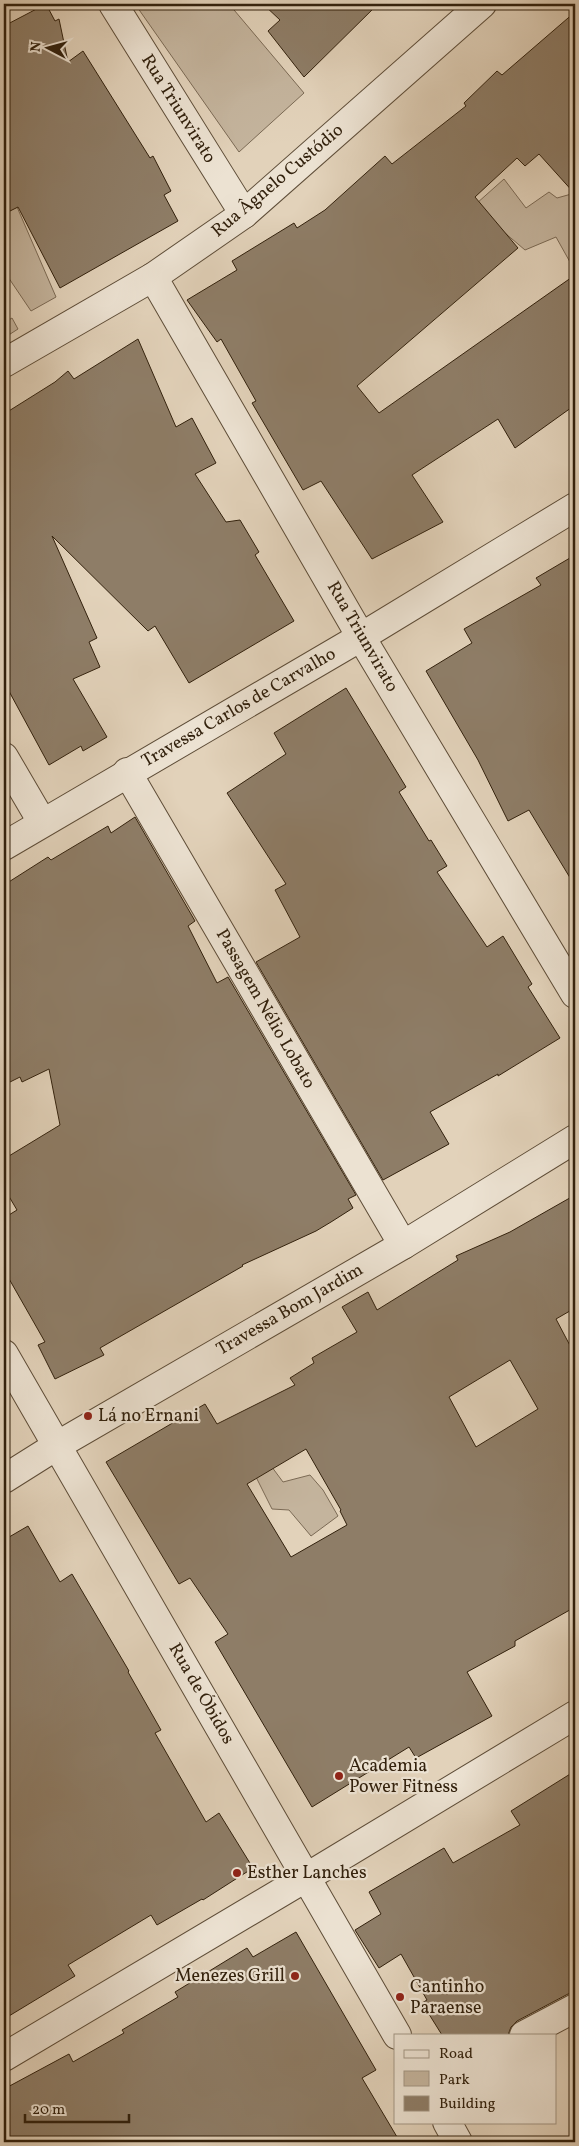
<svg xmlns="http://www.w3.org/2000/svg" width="579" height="2146" font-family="Vollkorn,serif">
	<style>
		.green { fill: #c4b49d; stroke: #7b6a55 }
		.building { fill: #8e7d67; stroke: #32210d; fill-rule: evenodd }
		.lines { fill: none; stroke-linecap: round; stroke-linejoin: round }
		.street-casing { stroke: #5e4d38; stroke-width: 30 }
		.street { stroke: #ece2d2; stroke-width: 28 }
		.poi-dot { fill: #8f2418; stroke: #ece2d2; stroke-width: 2 }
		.labels { text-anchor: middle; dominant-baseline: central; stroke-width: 4.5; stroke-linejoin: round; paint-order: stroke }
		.street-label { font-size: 18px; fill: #32210d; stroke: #ece2d2 }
		.poi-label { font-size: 18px; fill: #32210d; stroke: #ece2d2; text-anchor: start }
	</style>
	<rect width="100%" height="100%" fill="#e2d2ba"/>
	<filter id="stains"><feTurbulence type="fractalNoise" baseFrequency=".004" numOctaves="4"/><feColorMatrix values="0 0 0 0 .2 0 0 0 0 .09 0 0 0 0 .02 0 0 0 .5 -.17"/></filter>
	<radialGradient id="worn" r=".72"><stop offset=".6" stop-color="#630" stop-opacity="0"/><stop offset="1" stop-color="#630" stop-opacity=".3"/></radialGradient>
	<g class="green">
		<path d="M135,4h94l75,89 -65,59z"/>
		<path d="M504,179l22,29 23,-16 8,6 18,-5v78l-19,-34 -31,13 -20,-17 -26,22 -21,-35z"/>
		<path d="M17,207l39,90 -25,14 -27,-40v-57z"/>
		<path d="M12,318l6,11 -14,9v-15z"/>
		<path d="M263,1455l20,27 27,-7 13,15 15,26 -27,20 -22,-26 -17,-1 -23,-46z"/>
	</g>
	<g class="building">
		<path d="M46,4l9,17 4,-2 9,43 15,-11 67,107 3,-2 18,35 -7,4 14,26 -118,67 -42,-81 -14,7v-188z"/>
		<path d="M263,4h115l-74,73 -36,-46 12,-11z"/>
		<path d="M575,12v182l-36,-40 -14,12 -8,-8 -42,39 43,51 -161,138 22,27 196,-138v130l-60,43 -17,-29 -86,56 31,47 -71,37 -51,-78 -18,9 -51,-87 4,-2 -35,-62 -4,3 -30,-42 50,-30 -5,-9 62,-38 3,5 28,-18 60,-54 7,8 74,-58 -2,-3 33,-32 5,4z"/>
		<path d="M138,339l38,88 16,-9 24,45 -21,11 31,48 14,-2 19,32 -4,3 39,66 -105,62 -34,-57 -7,5 -96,-95 45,102 -8,4 11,25 -27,12 34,58 -24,14 -2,-5 -32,19 -45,-83v-268l51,-32 13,-11 6,8z"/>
		<path d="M575,555v331l-46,-76 -21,11 -30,-61 -52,-89 46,-28 -8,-14 77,-44 -5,-7z"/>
		<path d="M346,688l60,99 -7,5 30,49 2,-1 16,26 -10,6 50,75 16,-11 29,48 -4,3 32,51 -62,38v-2l-68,38 19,32 -66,36 -127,-218 44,-25 -25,-47 11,-6 -59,-91 59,-39 -12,-21z"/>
		<path d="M135,817l60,104 -7,5 29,57 11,-6 128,218 -8,4 5,9 -22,14 -15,9 -74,34 1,1 -143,82 4,7 -49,24 -17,-34 7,-3 -41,-72v-52l13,-8 -13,-22v-29l56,-34 -11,-56 -27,13 -2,-5 -16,8v-200l44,-28 3,3 57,-34 3,7z"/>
		<path d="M575,1195v113l-19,11 19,36v252l-60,34v5l-48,26 25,44 -76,42 -7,-11 -97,60 -97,-165 13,-8 -38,-56 -11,6 -73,-122 99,-58 12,20 78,-39 -5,-7 24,-15 -2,-5 45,-26 -15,-25 26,-15 9,18 81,-50 -2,-4 54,-24zM510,1360l28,49 -62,38 -27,-50zM306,1449l35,61 -1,1 7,14 -56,32 -44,-73z"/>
		<path d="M28,1526l32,56 12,-8 57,97 -1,1 33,58 -6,3 51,89 13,-9 34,55 -50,32 -1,-1 -45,26 -6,-10 -83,50 7,11 -71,43v-479z"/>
		<path d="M575,1771v221l-7,2 -51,27 -6,6 -3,8h-66l-20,-32 5,-3 -26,-46 -22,14 -24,-38 26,-16 -12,-22 75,-44 9,15 67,-38 -9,-14z"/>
		<path d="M296,1932l80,138 -14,8 38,64h-396v-53l65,-35 4,8 51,-29 -2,-3 56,-33 -3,-5 72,-44 6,9z"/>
	</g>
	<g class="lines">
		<defs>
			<g id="street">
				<path d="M113,4l131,210"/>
				<path d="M153,277l208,360 214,357"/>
				<path d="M4,363l149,-86 91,-63 238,-210"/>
				<path d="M4,757l38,65"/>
				<path d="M127,772l276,473"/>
				<path d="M4,846l357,-209 214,-130"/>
				<path d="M4,1354l393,681"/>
				<path d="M4,1479l54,-34 345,-200 172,-106"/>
				<path d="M524,2035l51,-27"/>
				<path d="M4,2057l303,-180 268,-162"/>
				<path d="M447,2122l11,20"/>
			</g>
		</defs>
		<use href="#street" class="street-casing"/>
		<use href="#street" class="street"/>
	</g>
	<g class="poi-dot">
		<circle cx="88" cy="1416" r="5"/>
		<circle cx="339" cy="1776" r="5"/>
		<circle cx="237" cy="1873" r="5"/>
		<circle cx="295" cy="1976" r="5"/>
		<circle cx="400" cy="1997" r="5"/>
	</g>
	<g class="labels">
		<g class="street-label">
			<text transform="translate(178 109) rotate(58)">Rua Triunvirato</text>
			<text transform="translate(278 181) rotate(-40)">Rua Âgnelo Custódio</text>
			<text transform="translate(362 637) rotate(60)">Rua Triunvirato</text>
			<text transform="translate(239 708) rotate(-30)">Travessa Carlos de Carvalho</text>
			<text transform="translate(265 1009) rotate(60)">Passagem Nélio Lobato</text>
			<text transform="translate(290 1310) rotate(-30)">Travessa Bom Jardim</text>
			<text transform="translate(201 1694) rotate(60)">Rua de Óbidos</text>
		</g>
		<g class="poi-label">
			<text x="98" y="1416">Lá no Ernani</text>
			<text x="349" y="1766">Academia<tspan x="349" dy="21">Power Fitness</tspan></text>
			<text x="247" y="1873">Esther Lanches</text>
			<text x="285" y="1976" text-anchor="end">Menezes Grill</text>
			<text x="410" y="1987">Cantinho<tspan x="410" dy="21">Paraense</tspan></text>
		</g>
	</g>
	<rect width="579" height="2146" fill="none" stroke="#e2d2ba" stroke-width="20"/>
	<rect x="5" y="5" width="569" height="2136" fill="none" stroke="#32210d" stroke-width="2.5"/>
	<rect x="10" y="10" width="559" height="2126" fill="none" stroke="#32210d"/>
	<rect x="394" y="2034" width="162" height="90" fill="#ece2d2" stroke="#a29583"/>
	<rect x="404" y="2050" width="25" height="8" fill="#ece2d2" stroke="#a29583"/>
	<text x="439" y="2058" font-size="15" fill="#32210d">Road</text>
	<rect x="404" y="2071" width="25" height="15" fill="#c4b49d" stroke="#a29583"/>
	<text x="439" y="2084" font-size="15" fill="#32210d">Park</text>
	<rect x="404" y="2096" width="25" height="15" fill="#8e7d67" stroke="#a29583"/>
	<text x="439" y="2108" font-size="15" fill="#32210d">Building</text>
	<g transform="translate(48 48) rotate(276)" stroke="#ece2d2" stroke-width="4" paint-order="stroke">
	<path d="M0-4L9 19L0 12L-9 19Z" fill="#32210d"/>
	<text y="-8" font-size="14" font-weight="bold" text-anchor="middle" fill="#32210d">N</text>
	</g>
	<path d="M25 2114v8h104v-8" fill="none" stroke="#32210d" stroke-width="2.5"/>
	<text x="32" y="2114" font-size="15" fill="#32210d" stroke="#ece2d2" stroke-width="4" paint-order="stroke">20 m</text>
	<rect width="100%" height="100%" filter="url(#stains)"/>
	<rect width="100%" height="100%" fill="url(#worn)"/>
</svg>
